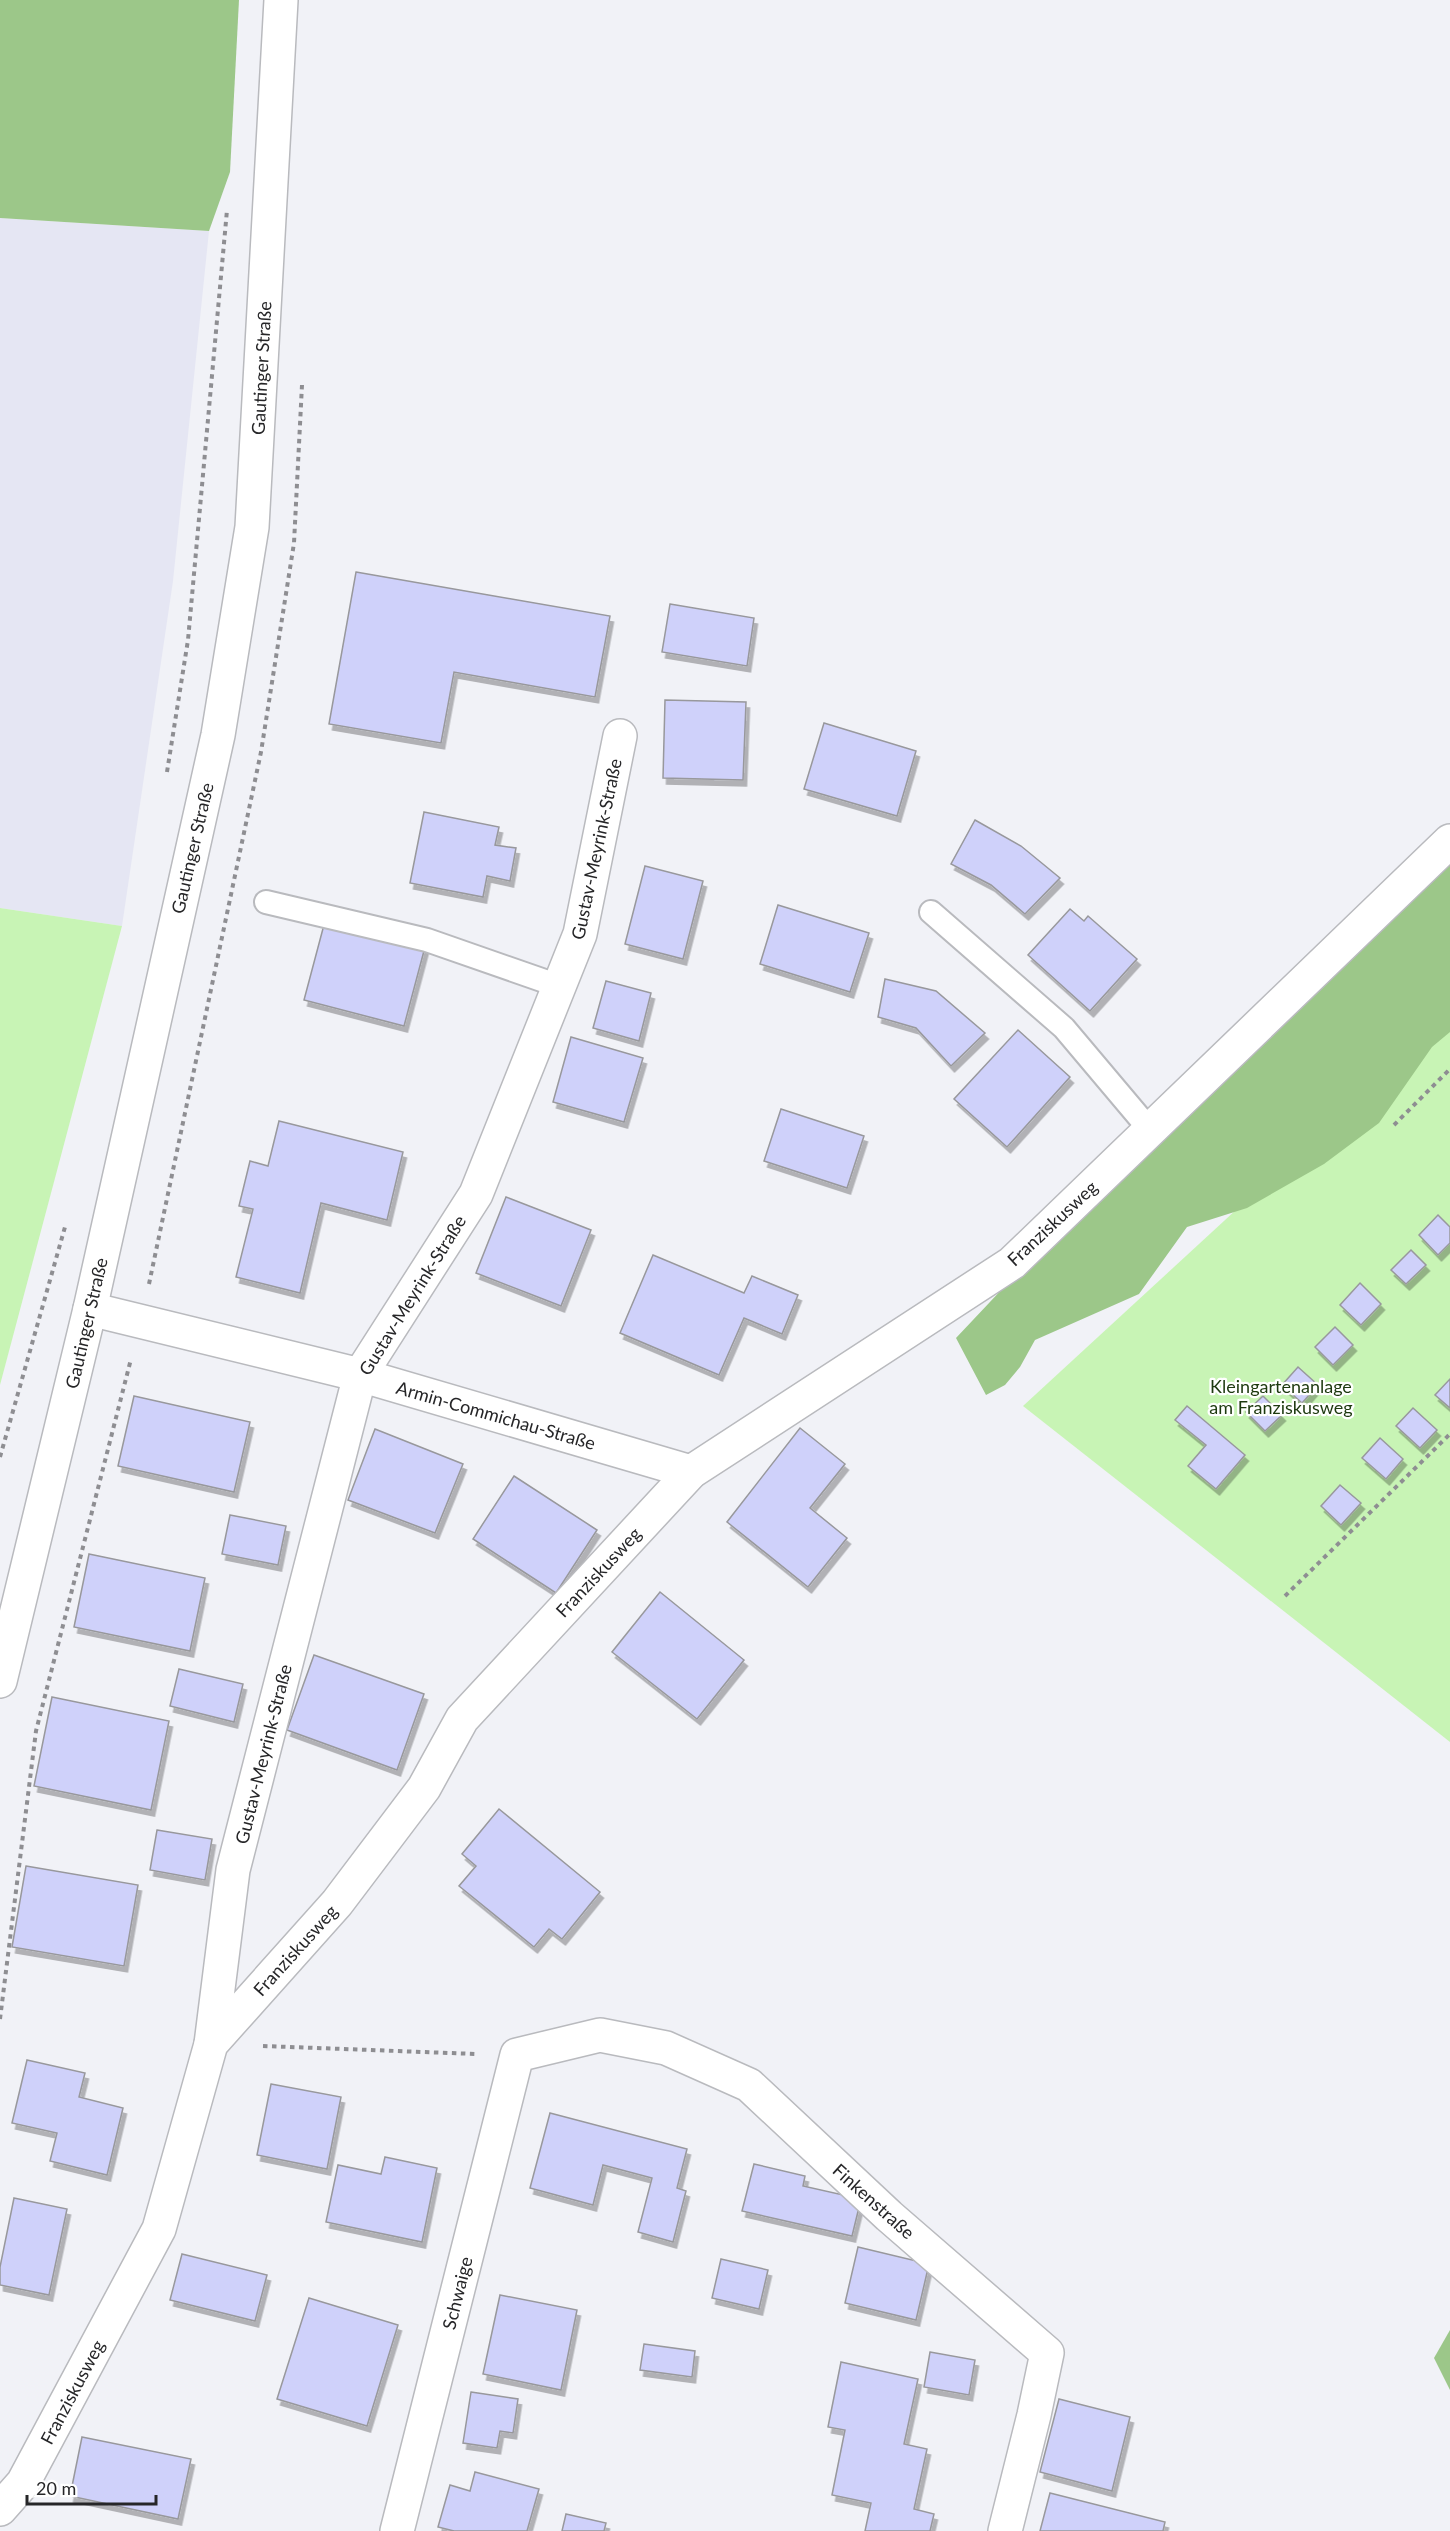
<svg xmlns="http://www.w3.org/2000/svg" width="1450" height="2531" font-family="Lato,sans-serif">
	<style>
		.built { fill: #e5e6f3 }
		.green { fill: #c8f4b5 }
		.forest { fill: #9cc789 }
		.building { fill: #cfd1fa; stroke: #98989c; stroke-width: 1.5; filter: url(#shadow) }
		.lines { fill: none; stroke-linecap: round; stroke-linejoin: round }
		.lane-casing { stroke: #b9babe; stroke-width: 26 }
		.street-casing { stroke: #b9babe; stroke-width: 36 }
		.secondary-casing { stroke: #b9babe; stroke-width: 36 }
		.path { stroke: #8e8e92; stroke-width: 4; stroke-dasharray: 4.5 4.5; stroke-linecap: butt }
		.lane { stroke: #fff; stroke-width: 22 }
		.street { stroke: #fff; stroke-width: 33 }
		.secondary { stroke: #fff; stroke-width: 33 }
		.labels { text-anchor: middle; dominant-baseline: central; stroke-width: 4.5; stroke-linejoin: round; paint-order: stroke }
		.street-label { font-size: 18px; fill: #262628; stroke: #fff }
		.park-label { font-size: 18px; fill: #1d390f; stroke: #fff }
	</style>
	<defs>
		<filter id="shadow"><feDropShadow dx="3.5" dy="6" stdDeviation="0" flood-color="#0004"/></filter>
	</defs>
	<rect width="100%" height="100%" fill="#f1f2f7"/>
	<path class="built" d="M0,218l209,13 -36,350 -51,345 -122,-18z"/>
	<g class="green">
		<path d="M0,908l122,18 -122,459z"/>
		<path d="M1450,1013v729l-427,-336z"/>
	</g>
	<g class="forest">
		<path d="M0,0h239l-9,172 -21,59 -209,-13z"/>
		<path d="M1450,844v188l-18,15 -53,76 -55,41 -77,44 -60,19 -48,67 -104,46 -15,27 -15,18 -19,10 -30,-57 149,-158z"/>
		<path d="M1450,2330v60l-16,-32z"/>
	</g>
	<g class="building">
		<path d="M356,572l254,44 -15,81 -141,-25 -13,71 -112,-19z"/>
		<path d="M670,604l84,14 -7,48 -85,-14z"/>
		<path d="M665,700l81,2 -3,78 -80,-2z"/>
		<path d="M824,723l92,28 -19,65 -93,-27z"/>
		<path d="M424,812l75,15 -4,18 21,3 -6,33 -23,-5 -4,21 -73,-14z"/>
		<path d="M975,820l46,26 39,32 -35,36 -34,-29 -40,-21z"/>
		<path d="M645,866l58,15 -20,78 -58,-15z"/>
		<path d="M778,905l91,28 -19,59 -90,-28z"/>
		<path d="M1070,909l14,12 4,-5 49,43 -47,52 -62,-56z"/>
		<path d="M325,921l100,26 -21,79 -100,-26z"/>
		<path d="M885,979l51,12 49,42 -34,33 -35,-38 -38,-11z"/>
		<path d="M606,981l45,12 -12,48 -46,-13z"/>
		<path d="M1018,1030l52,47 -63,70 -53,-48z"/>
		<path d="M571,1037l72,21 -19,64 -71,-20z"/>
		<path d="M781,1109l83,27 -17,52 -83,-27z"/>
		<path d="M279,1121l124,31 -16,68 -66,-17 -21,90 -64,-16 17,-68 -14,-3 11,-45 18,5z"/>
		<path d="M506,1197l85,33 -30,76 -85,-33z"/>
		<path d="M1438,1215l12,12v16l-12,12 -19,-20z"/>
		<path d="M1411,1250l15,15 -20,19 -15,-14z"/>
		<path d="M653,1255l91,38 8,-17 46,19 -16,39 -38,-16 -25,57 -99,-42z"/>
		<path d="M1360,1283l21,21 -20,21 -21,-20z"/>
		<path d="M1335,1327l18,18 -20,20 -18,-18z"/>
		<path d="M1298,1367l20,18 -16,18 -20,-18z"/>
		<path d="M1450,1379v29l-15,-13z"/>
		<path d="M134,1396l116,26 -16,70 -116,-26z"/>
		<path d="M1263,1396l19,19 -17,16 -19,-19z"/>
		<path d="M1187,1406l58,49 -29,34 -28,-23 18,-21 -31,-25z"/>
		<path d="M1413,1408l24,22 -17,18 -24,-22z"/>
		<path d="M800,1428l45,36 -35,44 37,30 -39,49 -81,-65z"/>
		<path d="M375,1429l88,35 -28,69 -87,-33z"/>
		<path d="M1380,1438l23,21 -17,20 -24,-21z"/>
		<path d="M514,1476l83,54 -41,63 -83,-54z"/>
		<path d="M1340,1485l21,18 -20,22 -20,-19z"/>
		<path d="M230,1515l56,11 -8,39 -56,-11z"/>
		<path d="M89,1554l116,24 -15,73 -116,-24z"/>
		<path d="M660,1592l84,68 -47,59 -85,-67z"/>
		<path d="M314,1655l110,39 -27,76 -110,-40z"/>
		<path d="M179,1669l64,15 -9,38 -64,-16z"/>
		<path d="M52,1697l117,24 -18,89 -117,-24z"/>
		<path d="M499,1809l101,83 -38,47 -13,-10 -15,18 -75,-61 17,-20 -14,-12z"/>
		<path d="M157,1830l55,9 -7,41 -55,-10z"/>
		<path d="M26,1866l112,19 -14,81 -112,-19z"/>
		<path d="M27,2060l58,13 -6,24 44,11 -16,67 -57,-14 7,-28 -45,-10z"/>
		<path d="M271,2084l70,13 -14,72 -70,-14z"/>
		<path d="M550,2113l137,36 -10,39 9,3 -13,51 -35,-10 14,-54 -49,-13 -10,40 -63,-17z"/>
		<path d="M385,2157l52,11 -15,74 -96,-20 12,-57 43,9z"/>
		<path d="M754,2164l51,12 -2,10 58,13 -9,37 -110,-25z"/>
		<path d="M14,2198l53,11 -18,86 -49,-10v-18z"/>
		<path d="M858,2247l71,17 -13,56 -71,-17z"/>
		<path d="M182,2254l85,21 -12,46 -85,-21z"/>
		<path d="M721,2259l47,11 -9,39 -47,-11z"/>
		<path d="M500,2295l77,15 -16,80 -78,-16z"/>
		<path d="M309,2298l89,27 -31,101 -90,-27z"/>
		<path d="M644,2344l51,7 -3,26 -52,-7z"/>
		<path d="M930,2352l45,8 -6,35 -45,-8z"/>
		<path d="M841,2362l77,17 -14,65 23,5 -13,60 20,5 -4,17h-65l6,-28 -39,-8 13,-65 -17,-3z"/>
		<path d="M471,2392l47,7 -5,34 -13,-2 -3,17 -34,-5z"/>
		<path d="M1059,2399l71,18 -18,74 -72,-19z"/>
		<path d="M82,2437l109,22 -13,60 -108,-23z"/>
		<path d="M475,2472l64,17 -12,42h-73l-16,-4 12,-42 20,6z"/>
		<path d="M1050,2493l115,29 -2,9h-123z"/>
		<path d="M566,2514l40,9 -2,8h-42z"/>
	</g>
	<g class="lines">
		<defs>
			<g id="lane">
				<path d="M266,902l161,38 132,46"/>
				<path d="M931,912l133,116 86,102"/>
			</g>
			<g id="street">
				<path d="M90,1309l270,66 331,97"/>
				<path d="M211,2044l22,-174 127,-495 116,-181 104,-260 40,-198"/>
				<path d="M0,2509l23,-26 136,-254 52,-185 126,-141 87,-115 38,-69 229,-247 321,-209 438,-422"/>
				<path d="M397,2531l120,-476 83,-20 66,13 83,37 140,131 158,137 -13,62 -29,116"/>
			</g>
			<path id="secondary" d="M0,1681l90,-372 128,-574 34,-208 29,-527"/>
		</defs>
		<use href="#lane" class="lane-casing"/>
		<use href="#street" class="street-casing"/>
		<use href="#secondary" class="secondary-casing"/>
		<g class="path">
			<path d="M167,772l21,-132 39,-430"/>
			<path d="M1394,1125l56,-56"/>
			<path d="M149,1284l112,-532 33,-209 8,-158"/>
			<path d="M0,1457l65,-230"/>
			<path d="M1285,1596l165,-162"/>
			<path d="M0,2019l36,-288 95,-372"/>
			<path d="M263,2046l214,8"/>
		</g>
		<use href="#lane" class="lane"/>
		<use href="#street" class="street"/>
		<use href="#secondary" class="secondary"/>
	</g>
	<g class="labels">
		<g class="street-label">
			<text transform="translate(261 368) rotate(-87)">Gautinger Straße</text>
			<text transform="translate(192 848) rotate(-77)">Gautinger Straße</text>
			<text transform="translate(596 849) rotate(-78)">Gustav-Meyrink-Straße</text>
			<text transform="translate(1052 1223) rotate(-43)">Franziskusweg</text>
			<text transform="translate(412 1295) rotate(-58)">Gustav-Meyrink-Straße</text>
			<text transform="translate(86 1323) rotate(-77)">Gautinger Straße</text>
			<text transform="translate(496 1415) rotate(16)">Armin-Commichau-Straße</text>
			<text transform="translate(598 1572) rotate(-47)">Franziskusweg</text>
			<text transform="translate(263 1754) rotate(-76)">Gustav-Meyrink-Straße</text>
			<text transform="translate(295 1950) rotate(-48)">Franziskusweg</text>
			<text transform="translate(874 2201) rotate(42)">Finkenstraße</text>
			<text transform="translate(457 2293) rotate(-76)">Schwaige</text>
			<text transform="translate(72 2392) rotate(-62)">Franziskusweg</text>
		</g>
		<g class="park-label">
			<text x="1281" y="1386">Kleingartenanlage<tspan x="1281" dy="21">am Franziskusweg</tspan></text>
		</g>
	</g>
	<path d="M27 2495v9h129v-9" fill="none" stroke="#262628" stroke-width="3"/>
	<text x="36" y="2495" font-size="18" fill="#262628" stroke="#ffffff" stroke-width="4.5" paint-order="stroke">20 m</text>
</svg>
